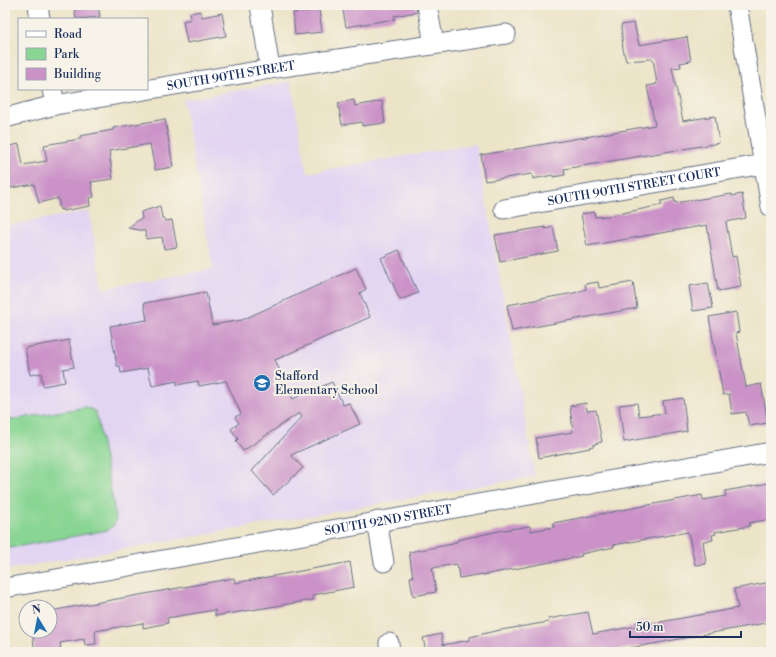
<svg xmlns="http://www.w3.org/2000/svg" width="776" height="657" font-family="'Libre Bodoni',serif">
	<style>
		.built { fill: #e2d4f3 }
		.green { fill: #89d593; stroke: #528278 }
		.building { fill: #ca92c7 }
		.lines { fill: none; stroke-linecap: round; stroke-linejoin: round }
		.minor-casing { stroke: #646e83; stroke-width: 21 }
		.minor { stroke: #fff; stroke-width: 19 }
		.labels { text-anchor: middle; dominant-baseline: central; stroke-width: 4; stroke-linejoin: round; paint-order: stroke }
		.street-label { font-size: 12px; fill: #1b2f5e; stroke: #f7f3e8 }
		.poi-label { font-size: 12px; fill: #1b2f5e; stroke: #f7f3e8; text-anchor: start }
	</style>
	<rect width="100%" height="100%" fill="#f7f3e8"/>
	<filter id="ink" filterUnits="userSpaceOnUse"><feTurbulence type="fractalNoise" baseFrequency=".025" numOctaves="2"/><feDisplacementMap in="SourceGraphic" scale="8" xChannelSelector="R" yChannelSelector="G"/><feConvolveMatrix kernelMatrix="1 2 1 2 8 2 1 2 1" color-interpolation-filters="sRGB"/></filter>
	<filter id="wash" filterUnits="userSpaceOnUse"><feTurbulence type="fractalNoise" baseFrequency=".012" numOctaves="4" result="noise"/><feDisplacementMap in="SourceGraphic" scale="16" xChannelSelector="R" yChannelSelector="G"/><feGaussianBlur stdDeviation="0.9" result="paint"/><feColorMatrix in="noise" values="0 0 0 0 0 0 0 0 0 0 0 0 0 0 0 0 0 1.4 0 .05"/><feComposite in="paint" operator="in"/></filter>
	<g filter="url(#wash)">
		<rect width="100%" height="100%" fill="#ece4c7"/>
		<path class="built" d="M291,81l16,92 169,-29 59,332 -530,94v-344l84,-15 14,78 110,-20 -30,-169z"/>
		<path class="green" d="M86,407l10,5 20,106 -2,7 -6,5 -103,19v-128z"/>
		<g id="blocks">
			<g class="building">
				<path d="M74,5h24l2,12 -24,2z"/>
				<path d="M342,5h74l1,7 -23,4 1,3 -49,8z"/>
				<path d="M319,10l3,22 -27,3 -2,-22z"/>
				<path d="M201,11l1,6 20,-4 4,23 -39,7 -4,-22 8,-2 -1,-6z"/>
				<path d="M634,23l5,22 48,-8 4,24 -11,2 1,4 -9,1 11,53 32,-5 4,27 -155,26 1,6 -12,2v-2l-20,4 -1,-5 -47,7 -4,-26 174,-30 -8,-39 10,-2 -4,-25 -27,2 -3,-12 -2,-24z"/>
				<path d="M354,100l1,6 27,-5 3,22 -23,3v-4l-20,3 -4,-22z"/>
				<path d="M165,119l8,48 -18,3 -5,-26 -41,7 4,28 -22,3 3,15 -5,1 1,8 -27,5 -1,-2 -2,1 -2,-12 -19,5 -5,-19 -29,5v-42l14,-3 4,21 24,-4 -3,-16 36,-6v-3l33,-6v-2z"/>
				<path d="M732,194v2l10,-2 4,24 -20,4 6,35 4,-1 5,31 -23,4 -11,-66 -120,21 -6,-32 13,-2 1,5 13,-1 54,-11 -1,-4 13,-3 1,5z"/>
				<path d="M160,206l2,12h3v3l7,-1 5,27 -13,2 -2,-12 -16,2 -1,-8 -17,-3 10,-8 4,-1 -1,-7z"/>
				<path d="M545,227v2l8,-2 5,24 -58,11 -5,-27z"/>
				<path d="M399,250l19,43 -18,7 -19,-42z"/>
				<path d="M356,268l10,21 -6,4 10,24 -95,43 18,39 39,-17 11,23 6,-2 11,21 -69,31 12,13 -30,27 -21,-24 50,-54 -3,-4 -56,38 -7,-10 2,-2 -7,-10 8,-6 -4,-6 6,-3 -15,-33 -27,5 -1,-5 -21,4v-4l-25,5 -4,-18 -27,5 -1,-7h-3l-7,-40 37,-6 -3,-17 62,-11 6,33 30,-5z"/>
				<path d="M598,282l1,6 34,-6 4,26 -125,23 -5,-26 67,-12 12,-4 -1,-5z"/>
				<path d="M708,283l5,25 -20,3 -4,-25z"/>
				<path d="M736,312l3,20 -3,1 10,54 15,-3 7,39 -19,3 -3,-14 -14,2 -3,-20 -6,1 -14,-78z"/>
				<path d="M69,340l5,27 -11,2 2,13 -22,4 -2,-13 -11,2 -5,-27z"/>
				<path d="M683,398l4,33 -63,11 -5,-37 18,-2 2,13 26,-3 -2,-12z"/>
				<path d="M586,403l1,8 9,-1 6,32 -8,2v2l-5,1 1,1 -51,10 -3,-20 37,-6 -3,-26z"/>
				<path d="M769,483v3h2v33l-22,4 1,3 -35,6 1,2 -4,1 1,5 -10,1 3,23 -11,1 -7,-33 -75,13 1,2 -33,7 1,2 -99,19v-1l-24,4 -2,-14 -25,4 4,24 -23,4 -3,-19h3l-4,-25 44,-8v-2h4v-2l47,-10 26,-4 1,5 23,-4 -1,-4 149,-28 1,5 23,-4 -1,-5z"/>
				<path d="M350,562l4,25 -41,8v5l-98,16v-6l-48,8 1,5 -25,5v-5l-48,8 1,13 -11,1 -1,-6 -24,4 1,7 -26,2 -3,-21h18v-20l184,-33 1,5z"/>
				<path d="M771,582v40l-162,30h-6v-2l-12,2h-165l-3,-14 18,-4 2,11 27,-5v-3l25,-6 54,-9 -1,-3 40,-7 5,22 44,-8 -1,-4 12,-2 1,4 89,-16 -4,-19z"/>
			</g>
		</g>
	</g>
	<g filter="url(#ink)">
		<use href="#blocks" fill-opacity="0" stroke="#646e83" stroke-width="1"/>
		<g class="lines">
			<defs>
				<g id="minor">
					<path d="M38,5l2,14"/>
					<path d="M260,5l10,64"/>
					<path d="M427,5l7,39"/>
					<path d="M737,5l34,202"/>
					<path d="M52,89l3,16"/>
					<path id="s1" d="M5,118l50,-13 215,-36 236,-35"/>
					<path id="s2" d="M504,209l260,-45"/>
					<path d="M377,521l7,41"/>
					<path id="s3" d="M5,588l766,-136"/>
					<path d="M389,643l1,9"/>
				</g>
			</defs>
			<use href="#minor" class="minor-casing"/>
			<use href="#minor" class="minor"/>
		</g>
	</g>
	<defs>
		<symbol id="school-disc" viewBox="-11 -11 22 22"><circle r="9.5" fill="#1f6fb2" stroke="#f7f3e8"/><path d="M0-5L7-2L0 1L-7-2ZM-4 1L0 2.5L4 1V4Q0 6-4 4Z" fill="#fff"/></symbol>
	</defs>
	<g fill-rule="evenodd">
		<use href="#school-disc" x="252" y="373" width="20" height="20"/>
	</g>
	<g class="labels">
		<g class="street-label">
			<text stroke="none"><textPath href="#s1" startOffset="230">SOUTH 90TH STREET</textPath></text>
			<text stroke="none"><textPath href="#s2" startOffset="132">SOUTH 90TH STREET COURT</textPath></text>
			<text stroke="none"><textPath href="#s3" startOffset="389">SOUTH 92ND STREET</textPath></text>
		</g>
		<g class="poi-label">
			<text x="275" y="376">Stafford<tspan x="275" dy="14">Elementary School</tspan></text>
		</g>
	</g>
	<rect width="776" height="657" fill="none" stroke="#f7f3e8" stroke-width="20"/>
	<rect x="18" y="18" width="130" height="72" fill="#f7f3e8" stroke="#9fa5b1"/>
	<rect x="26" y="31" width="20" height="6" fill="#ffffff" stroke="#9fa5b1"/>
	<text x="54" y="38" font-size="12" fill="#1b2f5e">Road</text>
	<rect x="26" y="48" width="20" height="12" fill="#89d593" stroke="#9fa5b1"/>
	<text x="54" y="58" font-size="12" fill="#1b2f5e">Park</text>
	<rect x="26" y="68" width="20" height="12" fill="#ca92c7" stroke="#9fa5b1"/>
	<text x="54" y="78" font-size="12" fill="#1b2f5e">Building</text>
	<g transform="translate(38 619) rotate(350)"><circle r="19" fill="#f7f3e8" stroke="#9fa5b1"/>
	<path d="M0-3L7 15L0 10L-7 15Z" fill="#1f6fb2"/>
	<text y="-6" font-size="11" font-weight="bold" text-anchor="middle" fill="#1b2f5e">N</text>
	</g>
	<path d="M630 631v6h111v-6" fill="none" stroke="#1b2f5e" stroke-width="2"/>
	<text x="636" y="631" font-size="12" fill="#1b2f5e" stroke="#f7f3e8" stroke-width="3" paint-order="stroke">50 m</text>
</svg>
